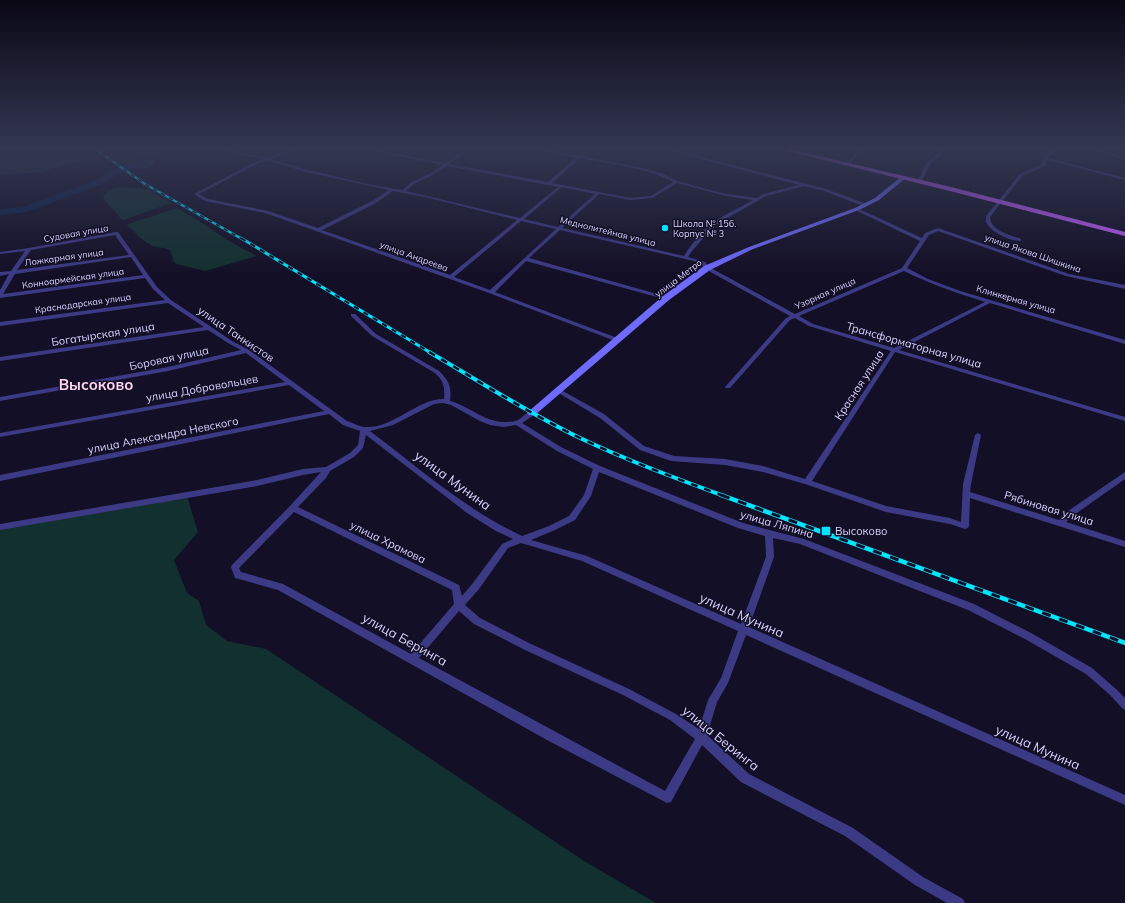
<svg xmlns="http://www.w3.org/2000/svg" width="1125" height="903" font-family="Mulish,sans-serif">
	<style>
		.green { fill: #12302f }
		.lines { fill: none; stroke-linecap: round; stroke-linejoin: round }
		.river { fill: #0c2248; fill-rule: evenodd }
		.street { fill: #3d3a85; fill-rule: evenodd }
		.secondary { fill: #6f6bff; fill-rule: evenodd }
		.primary { fill: #c25bff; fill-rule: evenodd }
		.rail-far3-casing { stroke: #00e5ff; stroke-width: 2.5 }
		.rail-far2-casing { stroke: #00e5ff; stroke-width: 3 }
		.rail-far1-casing { stroke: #00e5ff; stroke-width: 4 }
		.rail-casing { stroke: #00e5ff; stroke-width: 4.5 }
		.rail-far3 { stroke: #130f26; stroke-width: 1.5; stroke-dasharray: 4.5; stroke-linecap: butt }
		.rail-far2 { stroke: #130f26; stroke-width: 2; stroke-dasharray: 5.5; stroke-linecap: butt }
		.rail-far1 { stroke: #130f26; stroke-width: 2.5; stroke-dasharray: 7; stroke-linecap: butt }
		.rail { stroke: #130f26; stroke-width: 3; stroke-dasharray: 9; stroke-linecap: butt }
		.poi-dot { fill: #00e5ff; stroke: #130f26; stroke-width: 1.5 }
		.labels { text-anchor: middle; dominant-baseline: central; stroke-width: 3; stroke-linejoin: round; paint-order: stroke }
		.far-poi-label { font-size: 9px; fill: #d9d4ff; stroke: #130f26; text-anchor: start }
		.far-street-label { font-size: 9px; fill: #d9d4ff; stroke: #130f26 }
		.street-label { font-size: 11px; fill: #d9d4ff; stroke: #130f26 }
		.poi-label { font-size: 11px; fill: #d9d4ff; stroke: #130f26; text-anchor: start }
		.near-street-label { font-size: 13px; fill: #d9d4ff; stroke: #130f26 }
		.district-label { font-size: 15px; font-weight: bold; fill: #ffd6f0; stroke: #130f26 }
	</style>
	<rect width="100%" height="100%" fill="#130f26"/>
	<g class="green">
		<path d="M0,148h80v13l-38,11 -42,3z"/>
		<path d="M121,148h76h-9l-33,12 -1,5c-3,1 -7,4 -9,4 -10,2 -26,-10 -31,-18z"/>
		<path d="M118,187l30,2 23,14 -47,17 -3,-1c-5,-8 -13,-13 -18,-21l5,-7z"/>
		<path d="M177,208c27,15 52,35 80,48l-52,15 -28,-7 -3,-2 -4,-12c-7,-3 -15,-2 -21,-6 -9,-5 -14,-13 -22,-18l1,-2z"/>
		<path d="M187,496l11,36 -24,28 13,33 12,8 7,24 21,16 39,8 318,212 72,42h-656v-375z"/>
	</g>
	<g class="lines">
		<path class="river" d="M140,148h8l-2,4 6,6 -7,7 -24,8 -19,11 -29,11 -46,17 -27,3v-6l23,-2 73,-27 19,-11 24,-8 4,-3 -5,-5z"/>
		<g class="street">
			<path d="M222,148h5l7,3 33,7 26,-10h6l-28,11 33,10 63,15 35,6 10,-8 17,-8 14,-9 -85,-17h8l79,15 22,-15h5l-23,16 99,18 28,-24 -45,-10h8l40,8 9,-8h4l-10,8 65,13 17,5 13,7 49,13 31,4 7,-4 35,-9 -139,-37h7l159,41 41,15v2h-4l-39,-15 -20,-5 -38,10 -44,25 -10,7 -20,23 -4,6 17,5 4,5 86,47 107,-46 18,-27 -65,-31v-2h2l65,30 3,-5 13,-5 131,46 56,11v4l-59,-13 -128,-45 -9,4 -22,33 21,11 32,12 165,49v4l-135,-41 -91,47 226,67v4l-230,-69 -83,129 74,25 64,12 11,4 2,-38 12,-49 3,-2 3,2 -10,49 -1,8 89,28 9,-9 57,-39v7l-51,36 -8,7 59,19v6l-155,-49 -1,28 -1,2 -3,1 -15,-5 -64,-12 -81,-28 -42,-12 -38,-7 -54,-4 -31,-11 -40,-32 -43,-26 -1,-1 1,-1h4l43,24 40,32 30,10 51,3 38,7 42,13 86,-128 -82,-25 -14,-8 -5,2 -60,68h-4l-1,-1 1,-1 60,-68 4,-2 -85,-47 -4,-5 -7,-3 -134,-31 -31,28 139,39 1,1 -3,2 -2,-1 -138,-38 -31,31 125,47 1,1 -3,2 -129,-49 -173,-62 -51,-18 -60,-12 -11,-7 61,-32 8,-3 -31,-6zM580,158c31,6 65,9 93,24l-22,14 -21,2 -78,-15zM267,160l35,11 87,19 -17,11 -54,27 -50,-17 -60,-12 -9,-5 58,-30zM447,166l101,19 10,2 -38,31 -114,-27 8,-7 17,-8zM677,183l49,13 27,4c-14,8 -30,15 -43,25 -9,7 -20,21 -26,31l-122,-28 37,-34 31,6 22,-2zM562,187l33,7 -37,33 -34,-8zM393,191l32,6 92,23 -67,55 -128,-45 54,-27zM521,221l35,8 -66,61 -36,-13zM904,271c26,13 53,22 81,31l-91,46 -81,-24 -14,-8z"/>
			<path d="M861,148h4l-16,17h-2v-2z"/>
			<path d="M939,148h4l-3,8 -10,8 -8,17 -3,1 -1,-1 8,-18 11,-9z"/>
			<path d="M1054,148h4l-10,10 77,20v2l-78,-20 -2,6 -23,10 -32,41c1,14 20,18 31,22v2c-12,0 -30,-9 -35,-19v-6l34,-42 22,-10 2,-7z"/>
			<path d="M1083,148h7l35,9v2z"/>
			<path d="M116,232h2l39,55 14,13 61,41 17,9 98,71c6,2 13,6 18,6 28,2 53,-29 79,-28 1,-11 0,-18 -9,-26l-63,-37 -21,-20v-2h4l21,20 63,37c10,9 13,17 11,30 19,5 33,20 53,21 4,0 11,0 15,-2 6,-4 10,-10 16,-9l1,2 -1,2 -12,8 39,24 39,19 143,57 61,16 170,65 57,29 61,35 24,21 9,9v12l-3,-2 -12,-13 -24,-21 -61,-35 -57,-29 -168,-66 -27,-6 1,19 -25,70 376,168v10l-379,-170 -18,48 -11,19 -10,33 42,39 104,54 70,49 40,22 2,4h-18l-32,-18 -70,-49 -104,-54 -39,-37 -31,57 -4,1 -120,-63 -269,-150 -43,-12 -4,-11 1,-2 58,-59 31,-34 -18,3 -46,11 -257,44v-6l257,-44 46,-11 23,-2 24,-14 8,-8 2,-14 -17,-6 -14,-11 -329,67v-6l324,-64 -35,-26 -289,52v-4l285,-51 -39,-29 -78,18 -168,30v-4l168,-30 73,-17 -13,-7 -20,-13 -208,31v-4l204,-30 -36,-24 -168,23v-4l165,-22 -12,-11 -8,-11 -145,20v-8l9,-16 -9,2v-4l11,-1 14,-20 -25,3v-2l29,-4zM115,235l14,20 -112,15 14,-20zM131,257l12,18 -140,19 12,-20zM443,403l8,2 29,16 10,4 14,2 12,-2 41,26 36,18 -9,26 -15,21 -20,10 -27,10c-56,-26 -103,-68 -152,-105l23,-6 41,-21zM366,435l101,78 29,18 17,8 -11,5 -29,39 -11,13 -3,-11 -161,-78 28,-29 4,-7 24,-14 9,-9zM599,472l139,56 27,8 1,21 -25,67 -154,-68 -56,-16 24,-10 20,-10 16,-24zM294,512l158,78 2,14 -43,50 -128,-70 -42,-12 -2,-4zM521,543l61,18 156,70 -17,47 -13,22 -9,29 -23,-15 -47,-25 -98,-45 -51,-26 -15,-13 14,-16 29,-41zM459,611l15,13 51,26 98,45 47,25 25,19 -30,52 -246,-133z"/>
		</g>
		<path class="secondary" d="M902,176l5,1 -28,23 -20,10 -106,39 -43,21 -41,30 -134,115h-6l-2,-2 2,-2 134,-115 41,-30 45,-19 106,-39 20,-10z"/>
		<path class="primary" d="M775,148h10l166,39 174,45v4l-175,-45z"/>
		<defs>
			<path id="rail-far3" d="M94,148l51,36 97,55"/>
			<path id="rail-far2" d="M241,238l190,115"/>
			<path id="rail-far1" d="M429,352c50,29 99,61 151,86 46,22 95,40 144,58"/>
			<path id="rail" d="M721,495l404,148"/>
		</defs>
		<use href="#rail-far3" class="rail-far3-casing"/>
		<use href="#rail-far2" class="rail-far2-casing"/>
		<use href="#rail-far1" class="rail-far1-casing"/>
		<use href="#rail" class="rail-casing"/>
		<use href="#rail-far3" class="rail-far3"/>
		<use href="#rail-far2" class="rail-far2"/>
		<use href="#rail-far1" class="rail-far1"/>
		<use href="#rail" class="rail"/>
	</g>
	<linearGradient id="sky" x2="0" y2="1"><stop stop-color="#0a0815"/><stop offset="0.54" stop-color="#333752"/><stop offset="1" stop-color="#333752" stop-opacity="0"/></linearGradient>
	<rect width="1125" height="275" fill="url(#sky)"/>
	<g class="poi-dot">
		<circle cx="665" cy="228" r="4"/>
		<rect x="821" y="526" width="10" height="10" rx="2"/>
	</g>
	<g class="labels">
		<g class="far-poi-label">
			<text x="673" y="223">Школа № 156.<tspan x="673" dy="10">Корпус № 3</tspan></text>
		</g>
		<g class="far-street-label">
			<text transform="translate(608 231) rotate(14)">Меднолитейная улица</text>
			<text transform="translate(76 233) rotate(-10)">Судовая улица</text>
			<text transform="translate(1033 253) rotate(19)">улица Якова Шишкина</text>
			<text transform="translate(414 256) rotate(20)">улица Андреева</text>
			<text transform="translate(64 257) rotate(-8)">Ложкарная улица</text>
			<text transform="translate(73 278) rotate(-8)">Конноармейская улица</text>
			<text transform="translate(678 278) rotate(-37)">улица Метро</text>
			<text transform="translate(825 293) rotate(-24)">Узорная улица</text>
			<text transform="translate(1016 299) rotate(16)">Клинкерная улица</text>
			<text transform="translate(83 303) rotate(-8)">Краснодарская улица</text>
		</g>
		<g class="street-label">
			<text transform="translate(103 334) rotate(-9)">Богатырская улица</text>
			<text transform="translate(236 334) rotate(34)">улица Танкистов</text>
			<text transform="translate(914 345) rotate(16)">Трансформаторная улица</text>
			<text transform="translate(169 358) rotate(-12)">Боровая улица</text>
			<text transform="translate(859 385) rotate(-57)">Красная улица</text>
			<text transform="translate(202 388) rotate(-10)">улица Добровольцев</text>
			<text transform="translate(163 435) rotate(-11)">улица Александра Невского</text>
			<text transform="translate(1049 508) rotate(17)">Рябиновая улица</text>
			<text transform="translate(777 524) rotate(16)">улица Ляпина</text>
			<text transform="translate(388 542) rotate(26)">улица Храмова</text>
		</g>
		<g class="poi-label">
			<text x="835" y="531">Высоково</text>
		</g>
		<g class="near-street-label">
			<text transform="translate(453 480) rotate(36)">улица Мунина</text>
			<text transform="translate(742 615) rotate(24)">улица Мунина</text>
			<text transform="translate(405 639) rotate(29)">улица Беринга</text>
			<text transform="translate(721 738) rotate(39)">улица Беринга</text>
			<text transform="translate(1038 747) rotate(24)">улица Мунина</text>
		</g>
		<g class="district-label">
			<text x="96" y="384">Высоково</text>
		</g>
	</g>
</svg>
